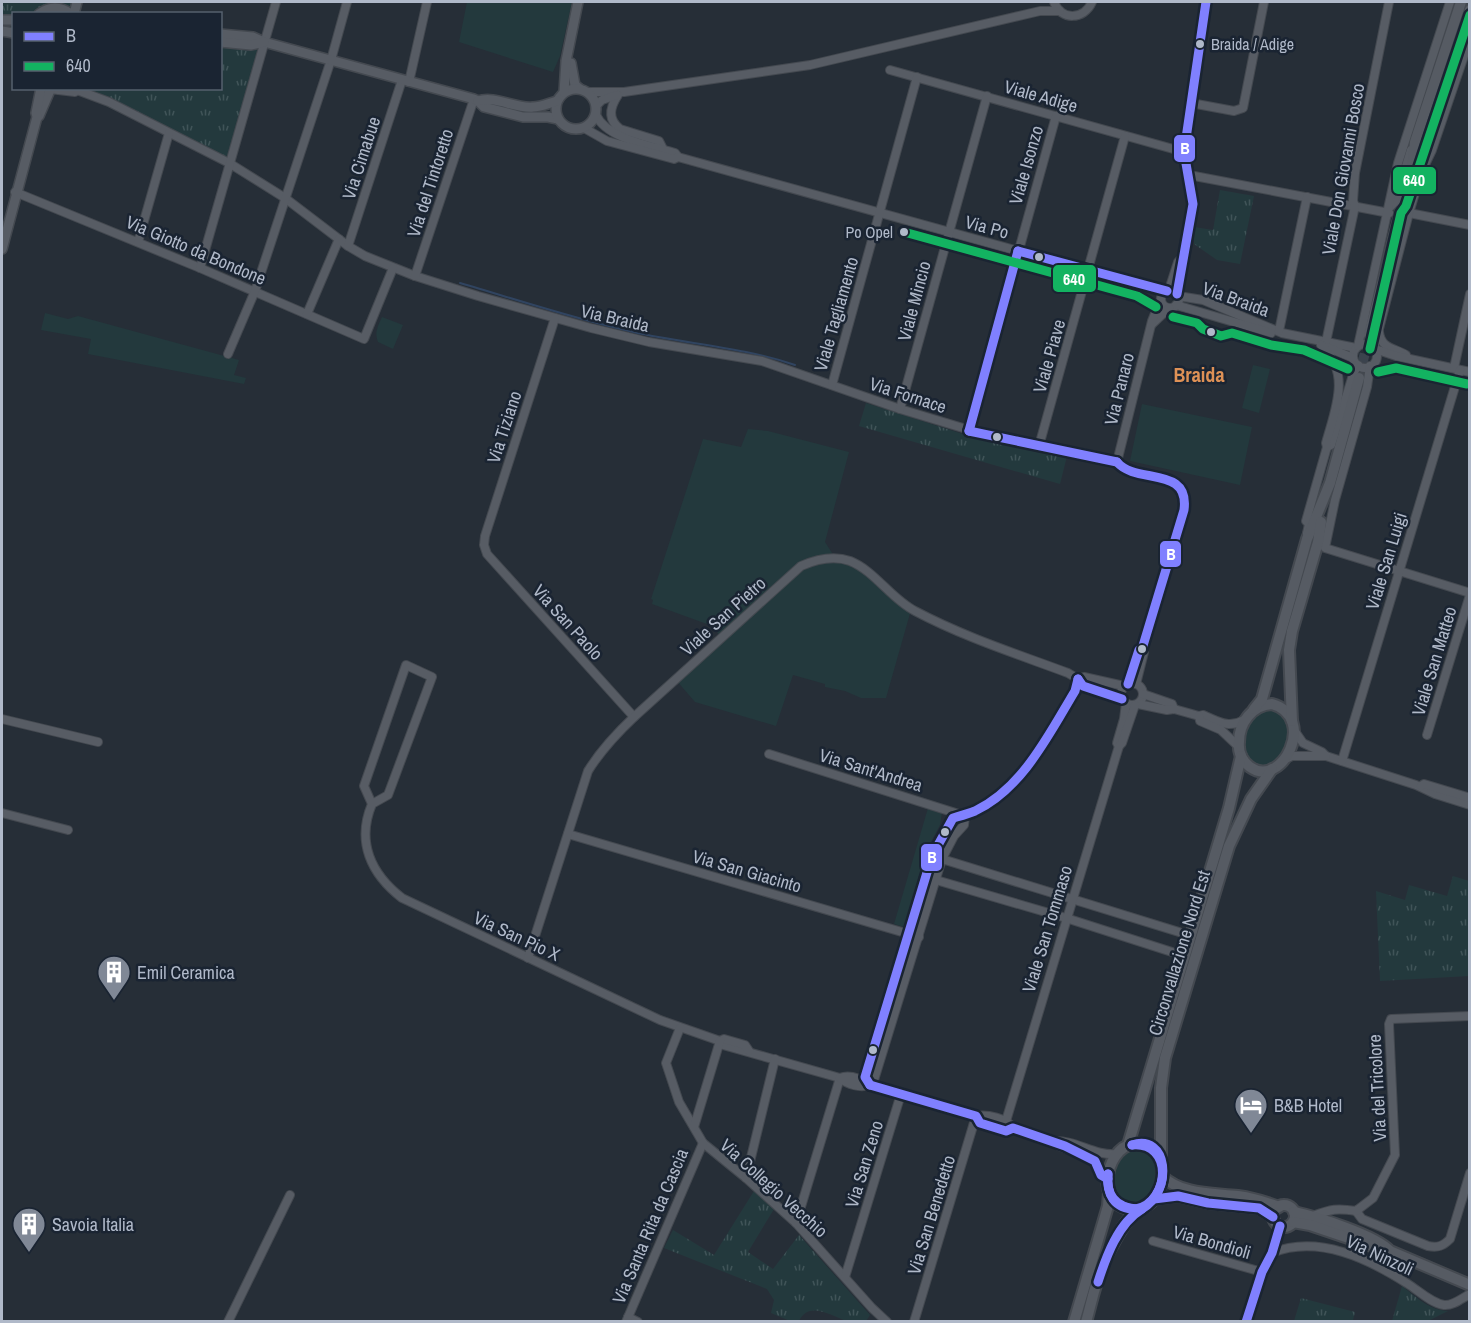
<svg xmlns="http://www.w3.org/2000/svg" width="1471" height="1323" font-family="'Archivo Narrow',sans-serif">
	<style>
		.green { fill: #23393d }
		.park { fill: url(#park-tufts) }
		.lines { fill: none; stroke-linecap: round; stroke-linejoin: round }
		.stream { stroke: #304460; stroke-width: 2 }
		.secondary-tunnel { stroke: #3b434d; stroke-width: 10; stroke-dasharray: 10 5; stroke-linecap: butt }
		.minor-casing { stroke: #444950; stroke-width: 10 }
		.tertiary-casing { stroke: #444950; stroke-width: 12 }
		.secondary-casing { stroke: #444950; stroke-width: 14 }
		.minor { stroke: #575c64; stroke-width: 8 }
		.tertiary { stroke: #575c64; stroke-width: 9 }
		.secondary { stroke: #565b63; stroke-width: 10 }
		.bus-1-casing { stroke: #1a2432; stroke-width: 14 }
		.bus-2-casing { stroke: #1a2432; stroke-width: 14 }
		.bus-1 { stroke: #8080ff; stroke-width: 9 }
		.bus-2 { stroke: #13b361; stroke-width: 9 }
		.bus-dot { fill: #b0b9c9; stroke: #1a2432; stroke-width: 2 }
		.labels { text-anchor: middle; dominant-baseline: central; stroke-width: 5; stroke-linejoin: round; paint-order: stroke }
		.bus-label { font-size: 16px; fill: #b0b9c9; stroke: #1a2432; text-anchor: start }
		.street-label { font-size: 18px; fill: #b0b9c9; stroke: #1a2432 }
		.poi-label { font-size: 18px; fill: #b0b9c9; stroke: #1a2432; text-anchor: start }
		.neighbourhood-label { font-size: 20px; font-weight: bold; fill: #de9156; stroke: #1a2432 }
		.line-badge { stroke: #1a2432; stroke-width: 2 }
		.badge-label { font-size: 16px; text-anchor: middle; font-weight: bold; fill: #fff }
	</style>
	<defs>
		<pattern id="park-tufts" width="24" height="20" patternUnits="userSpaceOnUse" patternTransform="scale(1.5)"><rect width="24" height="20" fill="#23393d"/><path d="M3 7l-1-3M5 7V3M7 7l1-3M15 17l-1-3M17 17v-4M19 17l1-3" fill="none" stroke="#405458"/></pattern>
	</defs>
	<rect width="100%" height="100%" fill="#262e37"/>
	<g class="green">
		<path d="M467,2h105l-12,54 -7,16 -94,-30z"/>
		<path d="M45,313l23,6 10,-3 161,44 -5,15 12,3 -2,6 -156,-30 3,-15 -50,-9z"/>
		<path d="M382,317l21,8 -10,24 -15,-7c-4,-10 0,-16 4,-25z"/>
		<path d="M1253,365l17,4 -11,44 -17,-5z"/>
		<path d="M1142,404l110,23 -12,58 -110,-24z"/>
		<path d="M748,429l20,2 81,21 -24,90 9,14 32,17 45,37 -25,88h-25l-16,-7 -20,-4v-3l-32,-9 -17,51 -81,-24 -19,-22 45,-40 -6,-13 -63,-23 1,-4 -2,-1 52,-160 38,8z"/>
		<path d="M1266,709c47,4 14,75 -14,53 -20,-15 -4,-45 14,-53z"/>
		<path d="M928,808l14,5 -2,12 -14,26 -22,76 -10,-3z"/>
		<path d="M1135,1148c46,3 16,76 -14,53 -20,-15 -4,-45 14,-53z"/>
	</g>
	<g class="park">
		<path d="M2,2h71l-4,11 -55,1 -1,15 -11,-3z"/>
		<path d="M221,38l42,5 -34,121 -159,-75 150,-1z"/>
		<path d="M1220,190l34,6 -14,68 -23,-4 -23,-16v-17l19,3z"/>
		<path d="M866,403l106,34 95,19 -7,28 -201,-58z"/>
		<path d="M1453,876l16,5v95l-89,5 -4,-90 29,9 4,-15 38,11z"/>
		<path d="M754,1191l20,18 -26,43 25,17 26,-34 71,80 -4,6c-6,1 -13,1 -19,0 -16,-5 -38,-21 -48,0h-9l-19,-8 3,-13 -7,-11 -103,-41 9,-18 41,25z"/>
		<path d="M1402,1286c14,11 27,24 46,25l-20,10h-36z"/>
		<path d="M1301,1298l54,14 -2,8 6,1h-65z"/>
	</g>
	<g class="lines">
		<path class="stream" d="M460,283c58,17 115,36 173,49 54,12 109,15 162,33"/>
		<path class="secondary-tunnel" d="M1359,378l10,-43"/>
		<defs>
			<g id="minor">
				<path d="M1054,2c7,19 30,18 38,0"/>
				<path d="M890,70l294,82"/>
				<path d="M409,82l18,-80"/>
				<path d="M50,89l25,3 2,-2 32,12 120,61 56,35 63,48 17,10 50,20 63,20 113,32 58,14 113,19 138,48 96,29 90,16 31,8"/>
				<path d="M587,92h37l186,-27 230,-54h20"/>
				<path d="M618,95c-8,12 -11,24 2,34l39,12 4,8"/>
				<path d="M1191,103l43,8 9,-3 21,-106"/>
				<path d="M596,106l6,-6 15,-5"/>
				<path d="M596,115c11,24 56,31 79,38l3,4"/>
				<path d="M584,128l23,13 67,18 4,-2 463,128 26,6"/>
				<path d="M1189,175l200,38"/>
				<path d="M15,192l185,76 164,71 29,-71"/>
				<path d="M1390,207l5,-5 16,-52"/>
				<path d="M1409,213l61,12"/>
				<path d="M138,242l31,-109"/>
				<path d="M348,246l54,-166"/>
				<path d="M200,268l76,-266"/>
				<path d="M415,276l59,-177"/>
				<path d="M1169,290l9,-28 5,-5"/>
				<circle cx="1170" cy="299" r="9"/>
				<path d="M1177,294l16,-90 -9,-52 22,-150"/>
				<path d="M1178,296l25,4 79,33 74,15"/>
				<path d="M1176,305l95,28"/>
				<path d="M307,314l32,-75"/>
				<path d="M555,318l-70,218 -1,9 3,9 147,163"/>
				<path d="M1152,324l17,-16"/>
				<path d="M1279,331l28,-134"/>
				<path d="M1379,332c2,17 16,16 27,23"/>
				<path d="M1326,342l29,-136 -2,-5 2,-28 34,-171"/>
				<circle cx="1365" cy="356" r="12"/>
				<path d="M1324,346l29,12"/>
				<path d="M1358,346l40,-183 52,-161"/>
				<path d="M1374,348l35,-135 12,-40 11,-23 38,-112"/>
				<path d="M1375,349l21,7 74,16"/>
				<path d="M228,354l27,-63 76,-231 16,-58"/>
				<path d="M1370,366l-3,21 -32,113 -10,48 145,45"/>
				<path d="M1454,368l16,-74"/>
				<path d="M832,385l85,-308"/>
				<path d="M900,409l87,-313"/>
				<path d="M969,431l87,-315"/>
				<path d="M1039,446l86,-310"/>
				<path d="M1327,447l4,-2 23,-73 4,-7"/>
				<path d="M1117,462l5,6 6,3c14,3 49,7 55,20 3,5 2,13 1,19l-42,139 -3,1 -11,34"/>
				<path d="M1117,462l35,-141 9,-22"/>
				<path d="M1307,533l2,-9 -3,-3 21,-74 -1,-4c9,-33 26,-70 -5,-98"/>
				<path d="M1078,679l6,-2 40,9"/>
				<circle cx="1132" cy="694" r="11"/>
				<path d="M1136,684l8,-32 -2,-3"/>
				<path d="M1143,694l29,10 2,5"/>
				<path d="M1138,704l29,6 7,-1 25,7 4,-1c15,6 25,14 41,5"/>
				<path d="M1199,716l1,5 21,9 18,17"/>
				<path d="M2,719l96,23"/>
				<path d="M1294,730l9,13 19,9 4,4 90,29 19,9 35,11"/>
				<path d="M1427,735l43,-140"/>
				<path d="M1119,746l-2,-3 7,-24 2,-16"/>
				<path d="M769,754l196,62"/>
				<path d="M1286,759l6,-3h34"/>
				<path d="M1342,761l118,-391"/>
				<path d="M1421,786l3,-2 46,14"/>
				<path d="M372,804l-8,-18 42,-121 26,12 -44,118 -16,9c-16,38 -1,70 30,94l258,122 60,21 3,4 117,33 -44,145"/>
				<path d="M2,813l66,17"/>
				<path d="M568,834l351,103"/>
				<path d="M942,859l237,73"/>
				<path d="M936,880l130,38 106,34"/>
				<path d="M528,958l60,-187c13,-21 28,-37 46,-54l167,-151c16,-7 32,-11 49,-5 25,10 41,38 65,50 49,26 102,43 153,62l10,6 5,7 39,13"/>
				<path d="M680,1028l-14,35 13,39 24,41 43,35 50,45 76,85 15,14"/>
				<path d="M720,1041l4,-2 21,6 4,6"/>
				<path d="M870,1085l-5,-8 67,-221 21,-38c61,-12 92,-79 122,-127l3,-12"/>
				<path d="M870,1085l4,-5 68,-221 12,-23 10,-11 1,-9"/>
				<path d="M870,1085c-10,3 -22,0 -30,-7 10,-4 21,1 30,7l106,31c11,-2 31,2 37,12"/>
				<path d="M976,1116l4,7 26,8 7,-3 41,13 5,5 28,10 8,5 6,14 7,4"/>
				<path d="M1006,1121l113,-375 3,-3 13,-38"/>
				<path d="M694,1127l26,-86"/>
				<path d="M1054,1141c22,-1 40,15 63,13"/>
				<path d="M746,1178l29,-119"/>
				<path d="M1356,1211l6,8 66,27c10,2 15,0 22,-7l20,-66"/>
				<path d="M1313,1216c18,-7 24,-8 43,-5l17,-13 22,-43 -6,-131 2,-5 79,-3"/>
				<path d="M1153,1241l109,31"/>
				<path d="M1272,1253c46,-19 97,6 136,31 11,7 23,19 36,21 9,1 18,-7 26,-11"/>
				<path d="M845,1277l56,-183"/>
				<path d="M628,1317l10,5"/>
				<path d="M228,1322l62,-127"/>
				<path d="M626,1322l77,-179"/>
				<path d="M914,1322l62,-206"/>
				<path d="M1246,1322l16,-50 10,-19 8,-27"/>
			</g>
			<g id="tertiary">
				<path d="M39,14c11,-8 21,-8 32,0"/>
				<path d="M74,14l3,-12"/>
				<path d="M2,20h12"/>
				<path d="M2,31l12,2"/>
				<path d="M220,34l33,3 11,5 210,57 4,2 6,6 39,10h25l10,2"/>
				<path d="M220,42l31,3 13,-3"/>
				<path d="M571,63l4,22 5,4"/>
				<circle cx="576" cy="109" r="20"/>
				<path d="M564,92l2,-31 12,-59"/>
				<path d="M478,101c17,-6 37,8 55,6 8,0 16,-4 24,-6"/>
				<path d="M39,116l12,-28"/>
				<path d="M2,249l35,-132 -1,-4 5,-25"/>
			</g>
			<g id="secondary">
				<path d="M1415,164l11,-18 44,-136"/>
				<path d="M1369,335l43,-166 3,-27 46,-140"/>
				<path d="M1272,704c46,13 10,86 -22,63 -8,-6 -12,-15 -11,-25 0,-19 13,-37 33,-38z"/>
				<path d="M1254,709l8,-10 45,-160 23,-56 29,-105"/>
				<path d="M1292,721l-3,-71 3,-19 26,-89 3,-20"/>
				<path d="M1128,1145l101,-337 12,-52"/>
				<path d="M1161,1159v-71l4,-30 64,-212 22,-47 21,-30"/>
				<path d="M1162,1176c20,19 50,17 76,20 14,2 28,6 41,11"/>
				<path d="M1154,1199l24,-3 30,7 51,5 14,9"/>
				<circle cx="1284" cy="1216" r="11"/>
				<path d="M1294,1212c23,5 81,23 96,39l80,34"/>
				<path d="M1293,1222l17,3 74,25"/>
				<path d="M1074,1322l34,-116 1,-14"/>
				<path d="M1086,1322c6,-21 10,-43 19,-62 7,-14 17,-36 29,-46 8,-6 17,-9 22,-17 12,-20 9,-58 -23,-53 -29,4 -42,71 9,65"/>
			</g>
		</defs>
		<use href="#minor" class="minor-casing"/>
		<use href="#tertiary" class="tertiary-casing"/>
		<use href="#secondary" class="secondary-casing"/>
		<use href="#minor" class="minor"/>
		<use href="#tertiary" class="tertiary"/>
		<use href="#secondary" class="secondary"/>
		<defs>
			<g id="bus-1">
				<path d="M1018,251l149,40"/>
				<path d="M1177,294l16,-90 -9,-52 22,-150"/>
				<path d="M969,431l49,-180"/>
				<path d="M969,431l148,31"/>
				<path d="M1117,462c19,23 73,3 67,48l-42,139 -3,1 -11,34"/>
				<path d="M1078,679l5,7 39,13"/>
				<path d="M870,1085l-5,-8 67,-221 21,-38c7,-2 15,-4 22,-7 48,-23 74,-77 100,-120l3,-12"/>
				<path d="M870,1085l106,31 4,7 26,8 7,-3 52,18 30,15 6,14 7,4"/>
				<path d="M1132,1145c36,-12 42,45 10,64"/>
				<path d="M1132,1145c42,-4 38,57 4,64"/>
				<path d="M1108,1174c-2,21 7,33 28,35"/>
				<path d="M1108,1174c-2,20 6,35 28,35"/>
				<path d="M1154,1199l24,-3 30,7 51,5 14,9"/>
				<path d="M1098,1282c8,-25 20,-59 44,-73"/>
				<path d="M1246,1322l16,-50 10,-19 8,-27"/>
			</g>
			<g id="bus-2">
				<path d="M904,232l233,64 19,11"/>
				<path d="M1173,317l24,6 6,6 18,7 11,-3 39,12 33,5 44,19"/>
				<path d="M1370,349l31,-136 5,-7 64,-191"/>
				<path d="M1378,372l18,-4 71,16"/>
			</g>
		</defs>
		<use href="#bus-1" class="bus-1-casing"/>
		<use href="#bus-2" class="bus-2-casing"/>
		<use href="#bus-1" class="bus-1"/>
		<use href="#bus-2" class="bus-2"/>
	</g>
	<defs>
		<symbol id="building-pin" viewBox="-11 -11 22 30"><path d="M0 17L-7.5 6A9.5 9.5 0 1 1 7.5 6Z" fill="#808896" stroke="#1a2432"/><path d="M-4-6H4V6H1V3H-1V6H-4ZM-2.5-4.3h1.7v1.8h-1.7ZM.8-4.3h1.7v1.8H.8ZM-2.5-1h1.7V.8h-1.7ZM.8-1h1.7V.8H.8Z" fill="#fff"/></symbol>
		<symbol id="hotel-pin" viewBox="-11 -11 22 30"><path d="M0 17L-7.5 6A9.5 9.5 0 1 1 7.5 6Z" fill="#808896" stroke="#1a2432"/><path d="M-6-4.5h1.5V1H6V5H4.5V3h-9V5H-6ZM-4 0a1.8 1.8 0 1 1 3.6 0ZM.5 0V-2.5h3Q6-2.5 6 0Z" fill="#fff"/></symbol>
	</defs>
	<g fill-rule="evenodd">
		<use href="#building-pin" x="95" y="953" width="38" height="52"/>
		<use href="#hotel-pin" x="1232" y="1086" width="38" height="52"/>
		<use href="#building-pin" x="10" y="1205" width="38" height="52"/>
	</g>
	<g class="bus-dot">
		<circle cx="1200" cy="44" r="5"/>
		<circle cx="904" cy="232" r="5"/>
		<circle cx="1039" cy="257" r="5"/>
		<circle cx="1211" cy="332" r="5"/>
		<circle cx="997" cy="437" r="5"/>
		<circle cx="1142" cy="649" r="5"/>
		<circle cx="945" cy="832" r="5"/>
		<circle cx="873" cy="1050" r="5"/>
	</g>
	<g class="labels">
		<g class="bus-label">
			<text x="1211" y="44">Braida / Adige</text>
			<text x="893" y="232" text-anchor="end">Po Opel</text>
		</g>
		<g class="street-label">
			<text transform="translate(1041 96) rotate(16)">Viale Adige</text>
			<text transform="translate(361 158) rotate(-72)">Via Cimabue</text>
			<text transform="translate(1026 165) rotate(-74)">Viale Isonzo</text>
			<text transform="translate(1343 169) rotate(-80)">Viale Don Giovanni Bosco</text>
			<text transform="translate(430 183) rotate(-72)">Via del Tintoretto</text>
			<text transform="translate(987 227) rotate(15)">Via Po</text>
			<text transform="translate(196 250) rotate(23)">Via Giotto da Bondone</text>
			<text transform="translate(1236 299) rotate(20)">Via Braida</text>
			<text transform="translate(914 301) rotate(-75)">Viale Mincio</text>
			<text transform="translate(836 314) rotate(-74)">Viale Tagliamento</text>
			<text transform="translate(615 318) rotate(13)">Via Braida</text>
			<text transform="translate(1049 356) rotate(-74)">Viale Piave</text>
			<text transform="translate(1119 389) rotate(-76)">Via Panaro</text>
			<text transform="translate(908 395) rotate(18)">Via Fornace</text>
			<text transform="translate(504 427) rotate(-72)">Via Tiziano</text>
			<text transform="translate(1386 561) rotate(-73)">Viale San Luigi</text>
			<text transform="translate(723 616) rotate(-42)">Viale San Pietro</text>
			<text transform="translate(568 622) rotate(48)">Via San Paolo</text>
			<text transform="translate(1434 661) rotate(-73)">Viale San Matteo</text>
			<text transform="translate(871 770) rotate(17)">Via Sant'Andrea</text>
			<text transform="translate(747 871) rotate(16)">Via San Giacinto</text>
			<text transform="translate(1047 929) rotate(-73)">Viale San Tommaso</text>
			<text transform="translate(517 936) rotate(25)">Via San Pio X</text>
			<text transform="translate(1179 953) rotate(-73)">Circonvallazione Nord Est</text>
			<text transform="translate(1377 1088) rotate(-93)">Via del Tricolore</text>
			<text transform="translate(864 1164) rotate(-73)">Via San Zeno</text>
			<text transform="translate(774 1188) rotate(42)">Via Collegio Vecchio</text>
			<text transform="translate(931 1215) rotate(-73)">Via San Benedetto</text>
			<text transform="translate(650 1226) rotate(-67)">Via Santa Rita da Cascia</text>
			<text transform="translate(1212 1242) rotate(16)">Via Bondioli</text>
			<text transform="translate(1380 1255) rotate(25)">Via Ninzoli</text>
		</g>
		<g class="poi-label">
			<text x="137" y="972">Emil Ceramica</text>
			<text x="1274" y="1105">B&amp;B Hotel</text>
			<text x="52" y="1224">Savoia Italia</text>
		</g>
		<g class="neighbourhood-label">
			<text x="1199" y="374">Braida</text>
		</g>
	</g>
	<g class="line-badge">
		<rect x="1173" y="134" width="23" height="29" rx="6" fill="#8080ff"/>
		<rect x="1392" y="166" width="45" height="29" rx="6" fill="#13b361"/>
		<rect x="1052" y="264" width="45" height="29" rx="6" fill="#13b361"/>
		<rect x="1159" y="540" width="23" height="28" rx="6" fill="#8080ff"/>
		<rect x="920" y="843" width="23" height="29" rx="6" fill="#8080ff"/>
	</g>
	<g class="badge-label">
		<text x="1185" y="154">B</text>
		<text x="1414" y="186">640</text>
		<text x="1074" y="285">640</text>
		<text x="1171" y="560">B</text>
		<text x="932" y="863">B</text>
	</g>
	<rect width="1471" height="1323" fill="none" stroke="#b0b9c9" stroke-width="6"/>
	<rect x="12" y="12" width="210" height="78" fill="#1a2432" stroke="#56606e" stroke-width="1.5"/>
	<rect x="24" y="32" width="30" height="9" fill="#8080ff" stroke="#56606e" stroke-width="1.5"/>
	<text x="66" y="42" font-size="18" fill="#b0b9c9">B</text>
	<rect x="24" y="62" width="30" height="9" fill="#13b361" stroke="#56606e" stroke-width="1.5"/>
	<text x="66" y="72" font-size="18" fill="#b0b9c9">640</text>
</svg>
